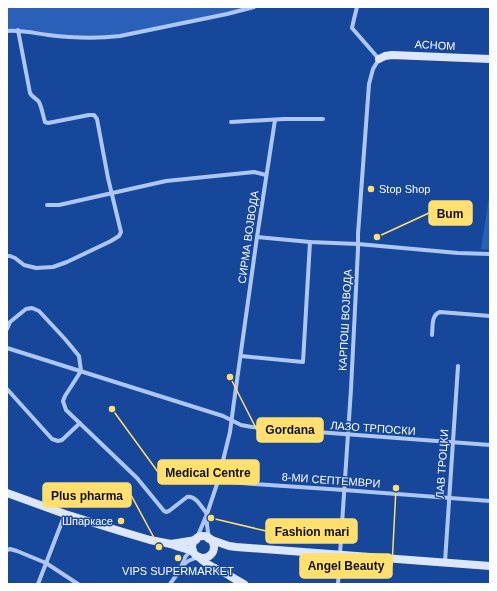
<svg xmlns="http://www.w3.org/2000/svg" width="497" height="591" font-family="Helvetica,sans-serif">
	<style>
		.green { fill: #2a60b8 }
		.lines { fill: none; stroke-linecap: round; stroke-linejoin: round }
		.street { stroke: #adc7f2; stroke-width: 4 }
		.secondary { stroke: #dce7fc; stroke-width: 8 }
		.poi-dot { fill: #ffdf6e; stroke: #17479b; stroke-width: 1.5 }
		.labels { text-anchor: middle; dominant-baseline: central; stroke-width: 3; stroke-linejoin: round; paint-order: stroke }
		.street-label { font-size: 11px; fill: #fff; stroke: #17479b }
		.poi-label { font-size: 11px; fill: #fff; stroke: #17479b; text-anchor: start }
		.leader { fill: none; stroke: #ffdf6e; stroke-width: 1.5 }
		.callout-dot { fill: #ffdf6e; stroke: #17479b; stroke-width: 1.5 }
		.callout { fill: #ffdf6e; stroke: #ffdf6e; stroke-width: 1.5 }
		.callout-label { font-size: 12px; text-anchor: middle; font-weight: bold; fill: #111 }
	</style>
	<rect width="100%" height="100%" fill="#17479b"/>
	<g class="green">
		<path d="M7,7h247l-151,31 -96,-7z"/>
		<path d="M490,191v59l-9,-1z"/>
	</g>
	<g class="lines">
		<g class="street">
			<path d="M7,31c14,-1 27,2 41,4 24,3 48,4 72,1l107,-22 27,-7"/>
			<path d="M231,122l53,-3h39"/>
			<path d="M47,205h12l107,-24 88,-9 12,3"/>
			<path d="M257,237l53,5 48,2 100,9 32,1"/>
			<path d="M7,256h3l5,2 9,7 12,3 17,-1 14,-5 44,-21 8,-5 2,-4 -13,-54 -11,-59 -3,-4h-5l-41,8 -3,-1c-2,-6 -3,-14 -6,-20 -3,-4 -7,-5 -9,-9l-12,-63"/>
			<path d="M7,329l3,-7 16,-13 6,-1 7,3 26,28 14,17 2,15 -16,25 -2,5 3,9 71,68 27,33 2,1 3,-1 18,-14c9,-2 15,11 20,17v11l2,14"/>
			<path d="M432,335c1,-9 -1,-20 8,-23l50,4"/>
			<path d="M7,348l216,68 18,9 11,2 238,18"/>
			<path d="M241,356l62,6 7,-120"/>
			<path d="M7,389l45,50 6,2 4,-1 18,-17"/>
			<path d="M218,481l36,3 90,6 146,11"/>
			<path d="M196,540l11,-26 11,-33 12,-49 3,-23 24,-172 18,-117"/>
			<path d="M7,550l3,-1 7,2 29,12 32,21"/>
			<path d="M445,562l13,-196"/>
			<path d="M182,566l6,-5 10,-4"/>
			<path d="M38,584l27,-70"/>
			<path d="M170,584c4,-5 8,-11 11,-17 3,-6 3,-12 10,-15"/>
			<path d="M338,584l13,-195 7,-140v-15l11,-150 4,-15 6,-10 -27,-31 2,-9 3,-12"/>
		</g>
		<g class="secondary">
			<path d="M379,59l6,-3 7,-1 98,4"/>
			<path d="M7,493l58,21 58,18 27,8 21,4 8,3 14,4"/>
			<circle cx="203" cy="547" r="11"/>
			<path d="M209,539l20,7 7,1 254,19"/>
			<path d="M171,544l25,-4"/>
			<path d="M199,557c6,7 14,10 22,14 8,4 15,9 23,13"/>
		</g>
	</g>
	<g class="poi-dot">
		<circle cx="371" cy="189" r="4"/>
		<circle cx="121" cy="521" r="4"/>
		<circle cx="178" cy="558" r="4"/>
	</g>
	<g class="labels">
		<g class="street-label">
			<text transform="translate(435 45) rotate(3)">АСНОМ</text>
			<text transform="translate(248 237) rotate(-82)">СИРМА ВОЈВОДА</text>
			<text transform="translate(345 320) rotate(-87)">КАРПОШ ВОЈВОДА</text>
			<text transform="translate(373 428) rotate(4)">ЛАЗО ТРПОСКИ</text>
			<text transform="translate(442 464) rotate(-86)">ЛАВ ТРОЦКИ</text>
			<text transform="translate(331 480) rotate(4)">8-МИ СЕПТЕМВРИ</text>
		</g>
		<g class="poi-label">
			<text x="379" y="189">Stop Shop</text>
			<text x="113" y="521" text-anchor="end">Шпаркасе</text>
			<text x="178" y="571" text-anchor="middle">VIPS SUPERMARKET</text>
		</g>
	</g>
	<path class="leader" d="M377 237L429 213M230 377L257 430M112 409L158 472M159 547L131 495M211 518L266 531M396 488L392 566"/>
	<g class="callout-dot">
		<circle cx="377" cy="237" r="4"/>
		<circle cx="230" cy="377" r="4"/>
		<circle cx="112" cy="409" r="4"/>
		<circle cx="159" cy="547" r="4"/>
		<circle cx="211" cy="518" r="4"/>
		<circle cx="396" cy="488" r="4"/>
	</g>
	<g class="callout">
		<rect x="429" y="201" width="43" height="24" rx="4"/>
		<rect x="257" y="418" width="66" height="24" rx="4"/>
		<rect x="158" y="460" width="101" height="24" rx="4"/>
		<rect x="43" y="483" width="88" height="24" rx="4"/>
		<rect x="266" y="519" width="91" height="24" rx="4"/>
		<rect x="300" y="554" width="92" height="24" rx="4"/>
	</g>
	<g class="callout-label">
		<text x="450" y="218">Bum</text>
		<text x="290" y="434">Gordana</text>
		<text x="208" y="477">Medical Centre</text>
		<text x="87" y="500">Plus pharma</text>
		<text x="312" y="536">Fashion mari</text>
		<text x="346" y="570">Angel Beauty</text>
	</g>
	<rect width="497" height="591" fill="none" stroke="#ffffff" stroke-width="16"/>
</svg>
